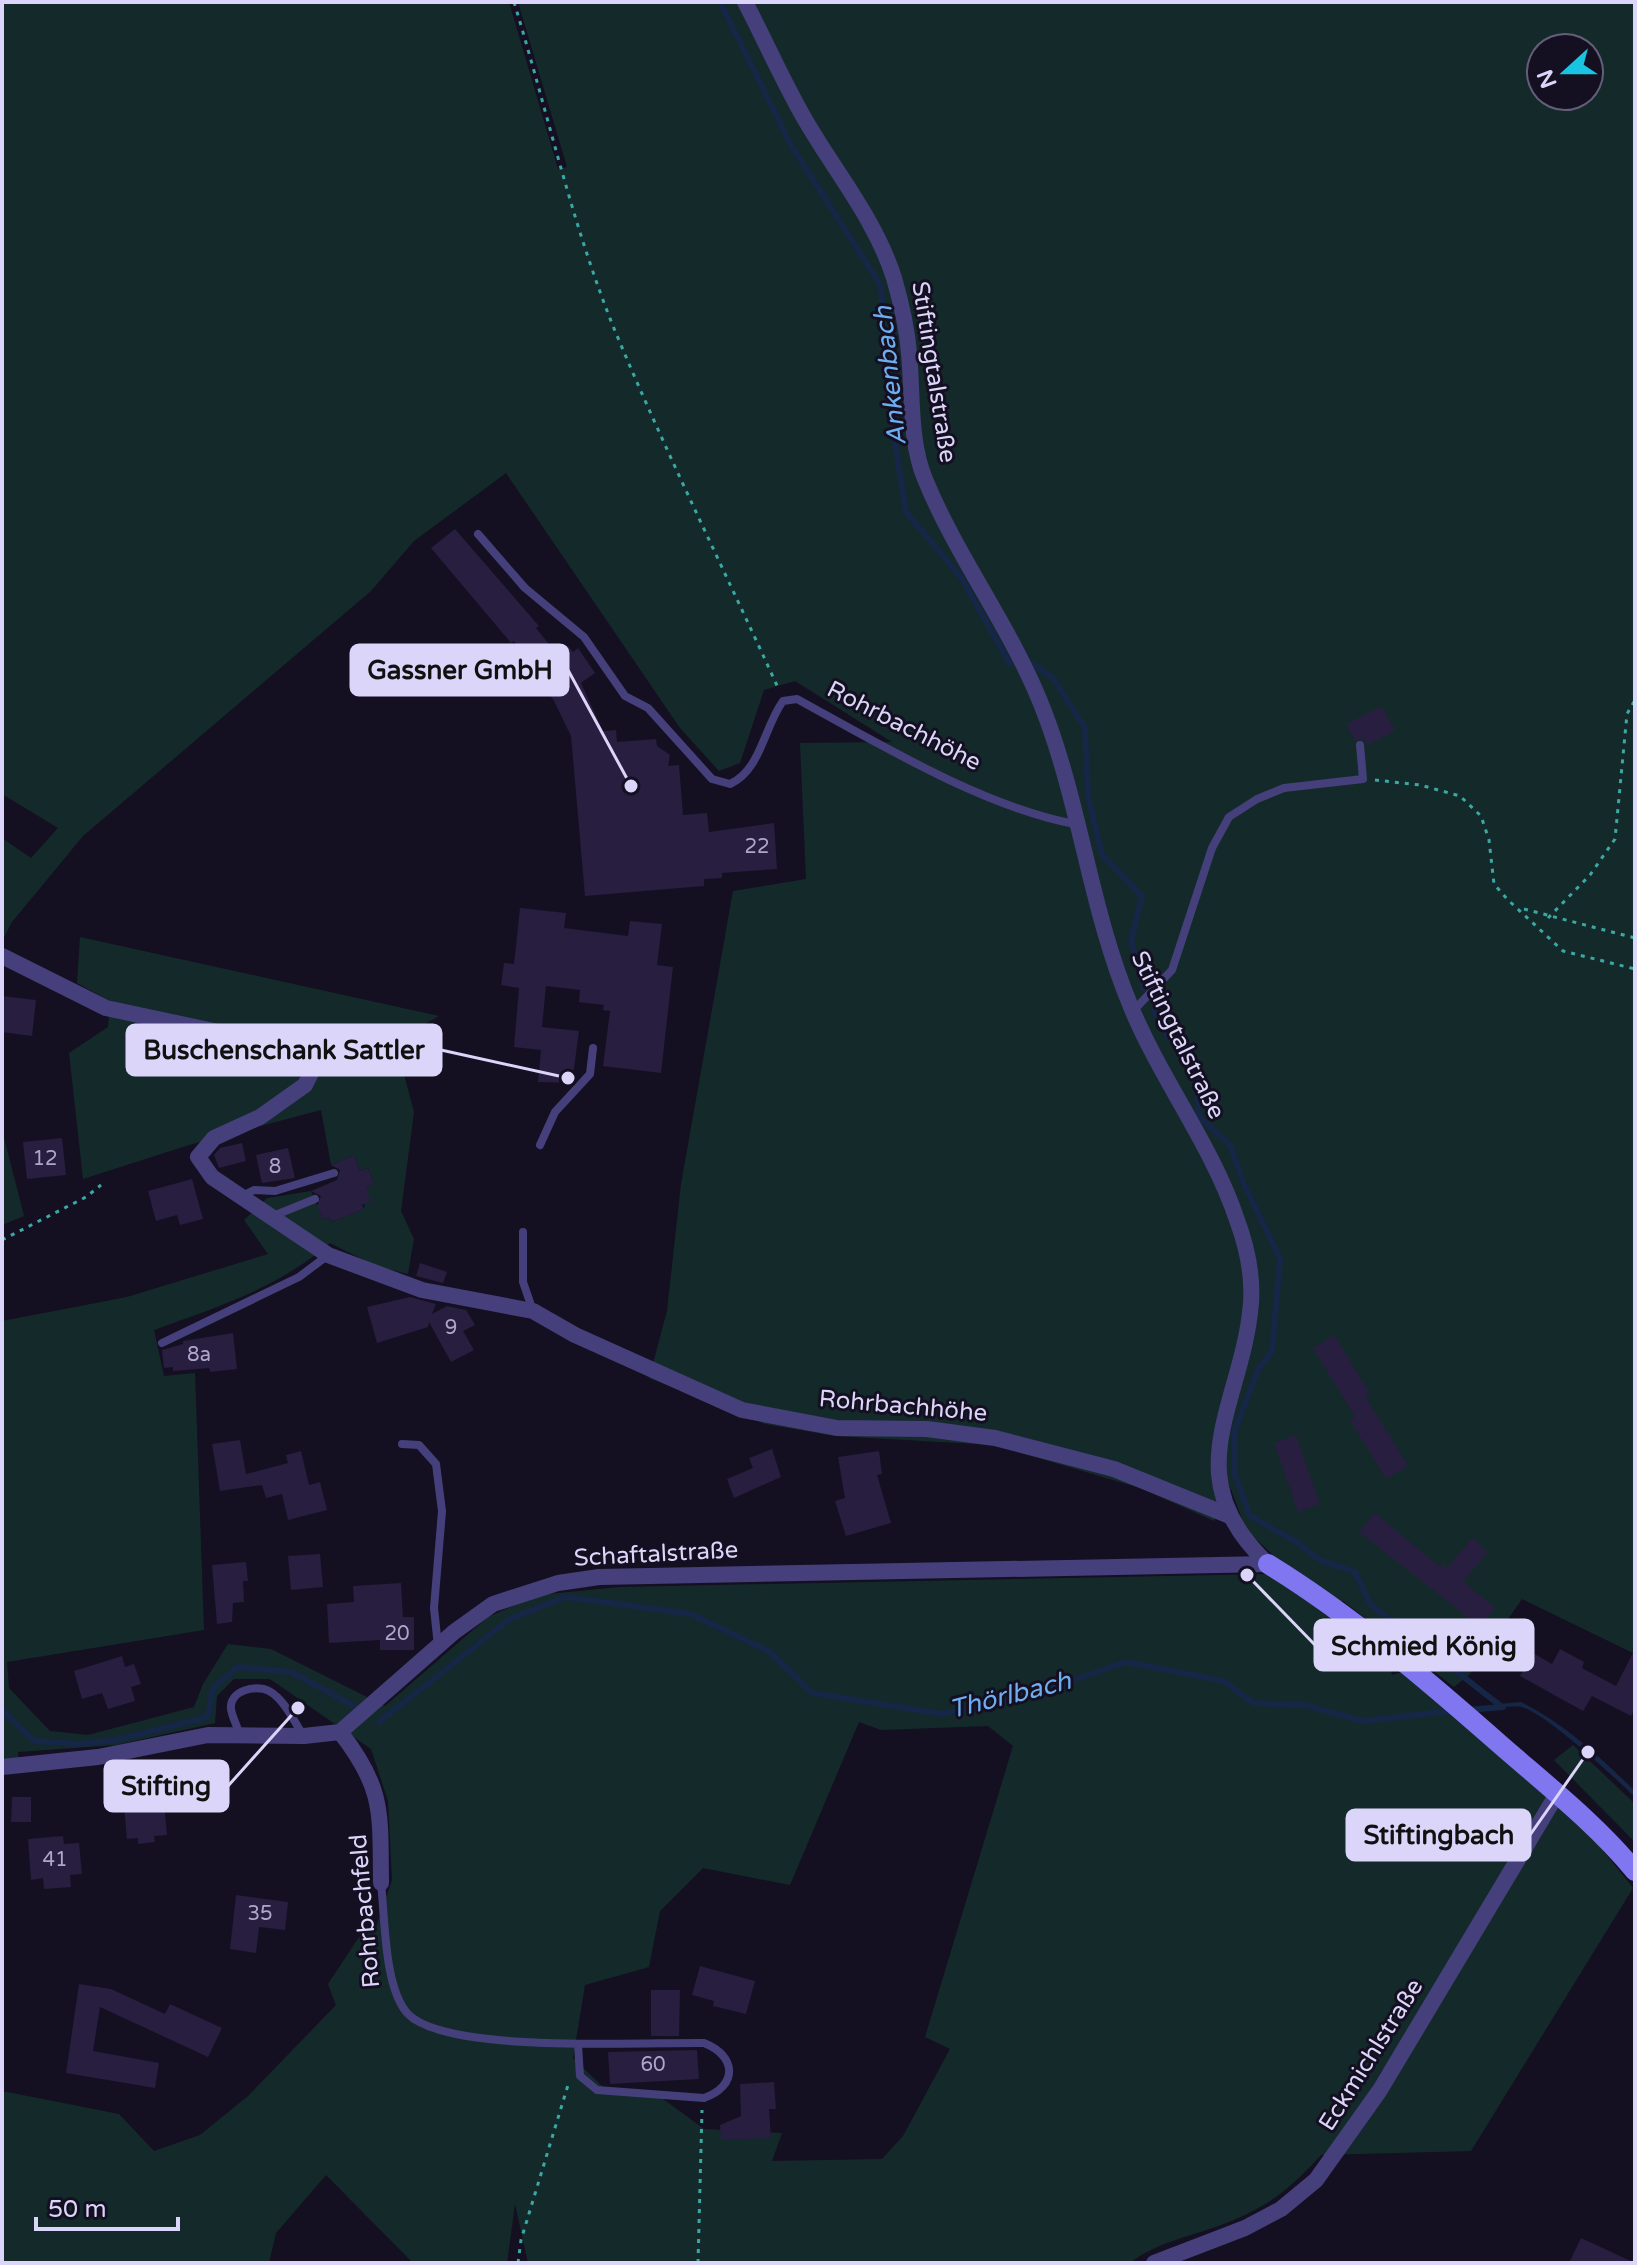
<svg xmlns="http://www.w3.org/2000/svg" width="1637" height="2265" font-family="'Varela Round',sans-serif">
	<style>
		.green { fill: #142a2a; fill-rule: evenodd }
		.water { fill: #152646 }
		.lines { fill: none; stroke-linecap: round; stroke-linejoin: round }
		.stream { stroke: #152646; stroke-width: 6 }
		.building { fill: #271e40 }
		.path { stroke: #3ba8a6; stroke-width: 3; stroke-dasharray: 4 6; stroke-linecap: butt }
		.lane { stroke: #45407b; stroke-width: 8 }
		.street { stroke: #45407b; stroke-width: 16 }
		.secondary { stroke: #7f76f0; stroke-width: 20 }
		.labels { text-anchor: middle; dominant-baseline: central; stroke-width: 6; stroke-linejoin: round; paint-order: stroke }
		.number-label { font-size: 20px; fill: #aea7cc }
		.street-label { font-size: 24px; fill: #dbd5fa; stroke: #141021 }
		.water-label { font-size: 26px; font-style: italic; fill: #6eadef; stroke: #141021 }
		.leader { fill: none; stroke: #dbd5fa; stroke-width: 3 }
		.callout-dot { fill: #dbd5fa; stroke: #141021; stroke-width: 3 }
		.callout { fill: #dbd5fa; stroke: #dbd5fa; stroke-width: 3 }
		.callout-label { font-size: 26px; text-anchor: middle; font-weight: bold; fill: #111 }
	</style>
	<rect width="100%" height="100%" fill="#141021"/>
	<g class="green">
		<path d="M2,2h507l49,167 9,-2 -49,-165h1117v1652l-113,-55 -52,75 -16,13 -111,-86 -19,5 63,49 5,20 10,-3 188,162 43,54 -162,263 -150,4c-33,36 -53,52 -100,70 -30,11 -66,18 -91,38h-602l-13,-59 -8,59h-94l-87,-88 -50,58 -7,30h-267v-172l117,23 35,37 46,-16 48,-39 88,-91 -8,-21 31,-47 18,-13 15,-44 -4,-79 -17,-52 -101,-70h-36l-17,17 -2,27 -99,22 -98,7 1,20 -17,2v-453l125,-24 141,-43 -24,-34 23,-22 44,-7 12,29 6,-3 3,5 32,-13 2,-21 8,-4 -6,-16 -8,3 -6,-16 -23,10 -10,-55 -132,35 -106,34 -14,-126 39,-26 2,-26 -33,-18 3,-46 359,79 -44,25 19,71 -13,99 13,28 -6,35 -32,-8 -46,-23c-52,45 -113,64 -176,87l10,46 31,-3 9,257 -197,32 2,26 41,43 38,4 106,-28 9,-23 25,-40 43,5 114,57 103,-89 50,-22 81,-8 652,-13 2,-19 -27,-25 -15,-41 -17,32 -74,-33 -146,-43 -159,-9 -70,-12 -116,-46 18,-67 14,-127 52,-293 73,-12 -6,-136 92,-1 -97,-61 -31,9 -24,73 -21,8 -39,-43 -174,-255 -92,68 -43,50 -288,245 -71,86 -10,19v-103l29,20 27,-30 -56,-34zM1541,48h48v48h-48zM859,1722l22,8 107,-4 25,20 -88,291 25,12 -47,87 -21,23 -110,2 10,-28 -78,-4 -49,-36 -52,-6 -30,-29 12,-73 64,-18 11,-56 43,-43 87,17z"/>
		<path d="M2,1130l22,86 -22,9z"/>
		<path d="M1573,1745l62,59v38l-81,-82z"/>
	</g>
	<path class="water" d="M1521,1702c43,21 80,56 114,89v6c-22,-21 -87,-82 -113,-90 -7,-2 -17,1 -24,0v-3z"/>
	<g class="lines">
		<g class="stream">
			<path d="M720,2l71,143 90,141 6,105 19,121 55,65 49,87"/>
			<path d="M1033,664l20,14 32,50 3,68 14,59 40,41 -11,44 13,49"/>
			<path d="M1154,1011l10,21 33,33 1,50 32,30 13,37 37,76 -8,94 -13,16 -25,64 1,43 15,41 45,25 23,18 37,13 15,32 132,103"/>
			<path d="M2,1710l32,31 44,3 38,-4 92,-23 5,-29 25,-21 53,5 65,35"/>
			<path d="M1466,1710l37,-3"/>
			<path d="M379,1722l131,-103 56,-22 125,17 79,38 42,41 130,21 78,-16 106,-36 98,19 29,22 52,2 58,16 88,-10"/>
		</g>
	</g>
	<g class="building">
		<path d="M455,529l84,97 -3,2 21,26 11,-8 5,6 5,-4 17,25 -14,10 22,48 13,-1 1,12 39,-3 1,7 13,9 -2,11 11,-1 4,50 24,-2 2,19 65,-9 3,46 -55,4v5l-18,1v7l-119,10 -14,-160 -17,-35 -40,-60 -3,2 -80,-95z"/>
		<path d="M1382,706l13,25 -28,14 -5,-7 -7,3 -9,-17z"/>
		<path d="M520,908l46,5 -2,15 64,8 2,-15 32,3 -5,41 16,2 -12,106 -58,-7 7,-55 -7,-1 1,-5 -25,-3 1,-12 -34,-4 -4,41 37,4 -7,52 -34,-1 3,-32 -27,-3 5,-59 -18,-3 3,-22 10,1z"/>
		<path d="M2,996l34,4 -4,36 -30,-4z"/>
		<path d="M62,1138l4,37 -39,4 -4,-37z"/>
		<path d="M242,1143l4,18 -27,7 -5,-13 6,-7z"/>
		<path d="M288,1148l7,30 -33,5 -6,-28z"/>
		<path d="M354,1155l6,16 8,-3 6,16 -8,4 5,13 -9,4 2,4 -32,13 -3,-5 -6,3 -6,-14 4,-10 -10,-5 26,-11 3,-10 -9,-5z"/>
		<path d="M192,1179l11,40 -23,6 -3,-10 -21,6 -8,-30z"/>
		<path d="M420,1263l27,9 -4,11 -27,-7z"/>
		<path d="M410,1297l26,7 -4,10 15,-8 19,4 9,15 -12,6 11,19 -23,12 -22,-40 -1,5 -51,16 -10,-36z"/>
		<path d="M233,1333l4,36 -27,3 -1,-4 -36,3v-4l-9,1 -2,-18 21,-6v-3z"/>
		<path d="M1334,1335l36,58 -5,3 43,70 -22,13 -36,-59 5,-3 -42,-69z"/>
		<path d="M1296,1435l24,69 -22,8 -24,-69z"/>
		<path d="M240,1440l6,34 42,-11 -2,-8 15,-4 8,34 11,-3 7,28 -39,10 -6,-26 -16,4 -4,-13 -42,6 -8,-47z"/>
		<path d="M772,1449l9,28 -47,21 -7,-19 26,-11 -4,-10z"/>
		<path d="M879,1451l3,23 -5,1 14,48 -45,13 -11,-35 10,-3 -7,-41z"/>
		<path d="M1375,1513l65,54 3,-3 4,4 25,-30 16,14 -25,29 32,27 -15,19 -121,-95z"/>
		<path d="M320,1554l3,33 -32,3 -3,-34z"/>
		<path d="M246,1562l2,19h-5l1,21 -11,1 -1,19 -15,2 -5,-59z"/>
		<path d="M401,1583l2,34h11v33h-34v-10l-51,3 -2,-39 27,-2 -1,-16z"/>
		<path d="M1560,1649l24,13 -2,6 34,18 19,-37v59l-4,8 -39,-20 -9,15 -63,-35 13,-23 19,11z"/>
		<path d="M122,1656l3,11 9,-3 7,20 -10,3 4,14 -27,8 -6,-16 -20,6 -8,-28z"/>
		<path d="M12,1797h19v25h-20z"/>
		<path d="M164,1803l3,32 -13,1 1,6 -17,2v-6l-11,1 -3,-32z"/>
		<path d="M63,1836l1,8 15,-1 3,31 -12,1 1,12 -27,2 -1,-11 -12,2 -3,-41z"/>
		<path d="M236,1895l52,7 -3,28 -26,-3 -3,26 -26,-4z"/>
		<path d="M700,1966l55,15 -9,33 -33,-8 1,-5 -22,-6z"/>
		<path d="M79,1984l32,5 54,25 5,-10 52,24 -14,29 -108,-50 -7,44 66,12 -4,25 -89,-15z"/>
		<path d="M651,1990h29l-1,46h-28z"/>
		<path d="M697,2050l2,29 -89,5 -2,-32z"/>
		<path d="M774,2082l2,27h-7l2,29 -50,2 -1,-15 21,-9 -1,-32z"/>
		<path d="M1581,2238l54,25h-66z"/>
	</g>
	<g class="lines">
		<g class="path">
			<path d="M514,2c33,108 57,219 99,324 51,123 111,243 166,364"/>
			<path d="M1375,780l45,5 40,11 21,20 8,24 5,44 13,15 56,52 72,18"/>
			<path d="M1524,909l111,29"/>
			<path d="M1548,918l42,-43 25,-36 12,-125 8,-14"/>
			<path d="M2,1240l84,-43 15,-12"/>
			<path d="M518,2263l3,-23 47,-155"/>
			<path d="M698,2263l4,-153"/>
		</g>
		<g class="lane">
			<path d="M478,534l47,54 59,49 41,59 23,12 64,71 18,5c31,-14 34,-57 53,-83l14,-2c82,45 187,108 278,125"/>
			<path d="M1133,1011l39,-41 40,-122 17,-31 28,-18 27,-11 79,-9 -3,-34"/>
			<path d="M540,1145l15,-33 35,-38 3,-26"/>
			<path d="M242,1196l12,-6 21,1 59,-18"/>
			<path d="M273,1216l42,-17"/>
			<path d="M523,1232v50l10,29"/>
			<path d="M162,1343l137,-66 28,-21"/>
			<path d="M402,1444l17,1 17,19 6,47 -8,97 4,38"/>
			<path d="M239,1733c-2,-8 -7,-16 -8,-24 -2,-18 24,-25 38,-18 15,8 25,30 34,44"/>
			<path d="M381,1883c4,34 3,106 27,131 39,40 237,28 296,29 33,13 34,43 0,55l-107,-8 -17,-14 -2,-31"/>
		</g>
		<g class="street">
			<path d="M745,2c21,40 39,82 62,121 30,51 69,98 87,155 7,24 13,51 15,75 4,41 0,88 16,126 33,81 89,152 120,235 36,95 46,198 86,293 30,73 81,138 106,213 10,27 16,54 14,83 -8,101 -78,172 17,261"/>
			<path d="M2,956l104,52 201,43 4,22 -6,12 -45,32 -46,21 -16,19 14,20 116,78 94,35 111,21 42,24 167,75 95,18 90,1 68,9 119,31 116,47"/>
			<path d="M340,1732c45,57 40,82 41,151"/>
			<path d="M2,1767l96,-10 110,-22 96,1 36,-4 114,-100 39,-28 65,-21 41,-6 669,-13"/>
			<path d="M1154,2263l91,-35 36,-19 35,-29 64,-90 177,-296"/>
		</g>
		<path class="secondary" d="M1268,1564c86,53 160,117 235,183 46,40 93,77 132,124"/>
	</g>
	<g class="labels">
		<g class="number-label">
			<text x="757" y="847">22</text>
			<text x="45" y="1159">12</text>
			<text x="275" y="1167">8</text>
			<text x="451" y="1328">9</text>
			<text x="199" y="1355">8a</text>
			<text x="397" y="1634">20</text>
			<text x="55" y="1860">41</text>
			<text x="260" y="1914">35</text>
			<text x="653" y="2065">60</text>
		</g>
		<g class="street-label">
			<text transform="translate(934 372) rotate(81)">Stiftingtalstraße</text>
			<text transform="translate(904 726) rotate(27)">Rohrbachhöhe</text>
			<text transform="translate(1178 1035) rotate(64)">Stiftingtalstraße</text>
			<text transform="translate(903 1406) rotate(5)">Rohrbachhöhe</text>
			<text transform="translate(656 1554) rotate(-3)">Schaftalstraße</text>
			<text transform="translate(365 1911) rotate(-95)">Rohrbachfeld</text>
			<text transform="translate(1371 2055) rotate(-58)">Eckmichlstraße</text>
		</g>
		<g class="water-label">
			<text transform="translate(890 376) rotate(-96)">Ankenbach</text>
			<text transform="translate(1010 1695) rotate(-14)">Thörlbach</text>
		</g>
	</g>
	<path class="leader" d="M631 786L568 670M568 1078L441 1050M1247 1575L1315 1645M298 1708L228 1786M1588 1752L1530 1835"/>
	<g class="callout-dot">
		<circle cx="631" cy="786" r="8"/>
		<circle cx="568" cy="1078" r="8"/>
		<circle cx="1247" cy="1575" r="8"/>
		<circle cx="298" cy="1708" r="8"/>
		<circle cx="1588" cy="1752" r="8"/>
	</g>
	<g class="callout">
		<rect x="351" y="645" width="217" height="50" rx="8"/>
		<rect x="127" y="1025" width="314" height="50" rx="8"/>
		<rect x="1315" y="1620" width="218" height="50" rx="8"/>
		<rect x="105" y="1761" width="123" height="50" rx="8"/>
		<rect x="1347" y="1810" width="183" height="50" rx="8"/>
	</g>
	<g class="callout-label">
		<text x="460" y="679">Gassner GmbH</text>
		<text x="284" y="1059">Buschenschank Sattler</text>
		<text x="1424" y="1655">Schmied König</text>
		<text x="166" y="1795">Stifting</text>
		<text x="1439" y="1844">Stiftingbach</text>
	</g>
	<rect width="1637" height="2265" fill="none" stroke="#dbd5fa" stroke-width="8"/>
	<g transform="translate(1565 72) rotate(249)"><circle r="38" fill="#141021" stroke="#645f78" stroke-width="2"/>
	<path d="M0-6L14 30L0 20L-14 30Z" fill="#19c4e2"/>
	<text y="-12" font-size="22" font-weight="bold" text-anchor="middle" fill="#dbd5fa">N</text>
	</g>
	<path d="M36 2217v12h142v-12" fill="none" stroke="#dbd5fa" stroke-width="4"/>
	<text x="48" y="2217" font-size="24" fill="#dbd5fa" stroke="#141021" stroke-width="6" paint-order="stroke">50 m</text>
</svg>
